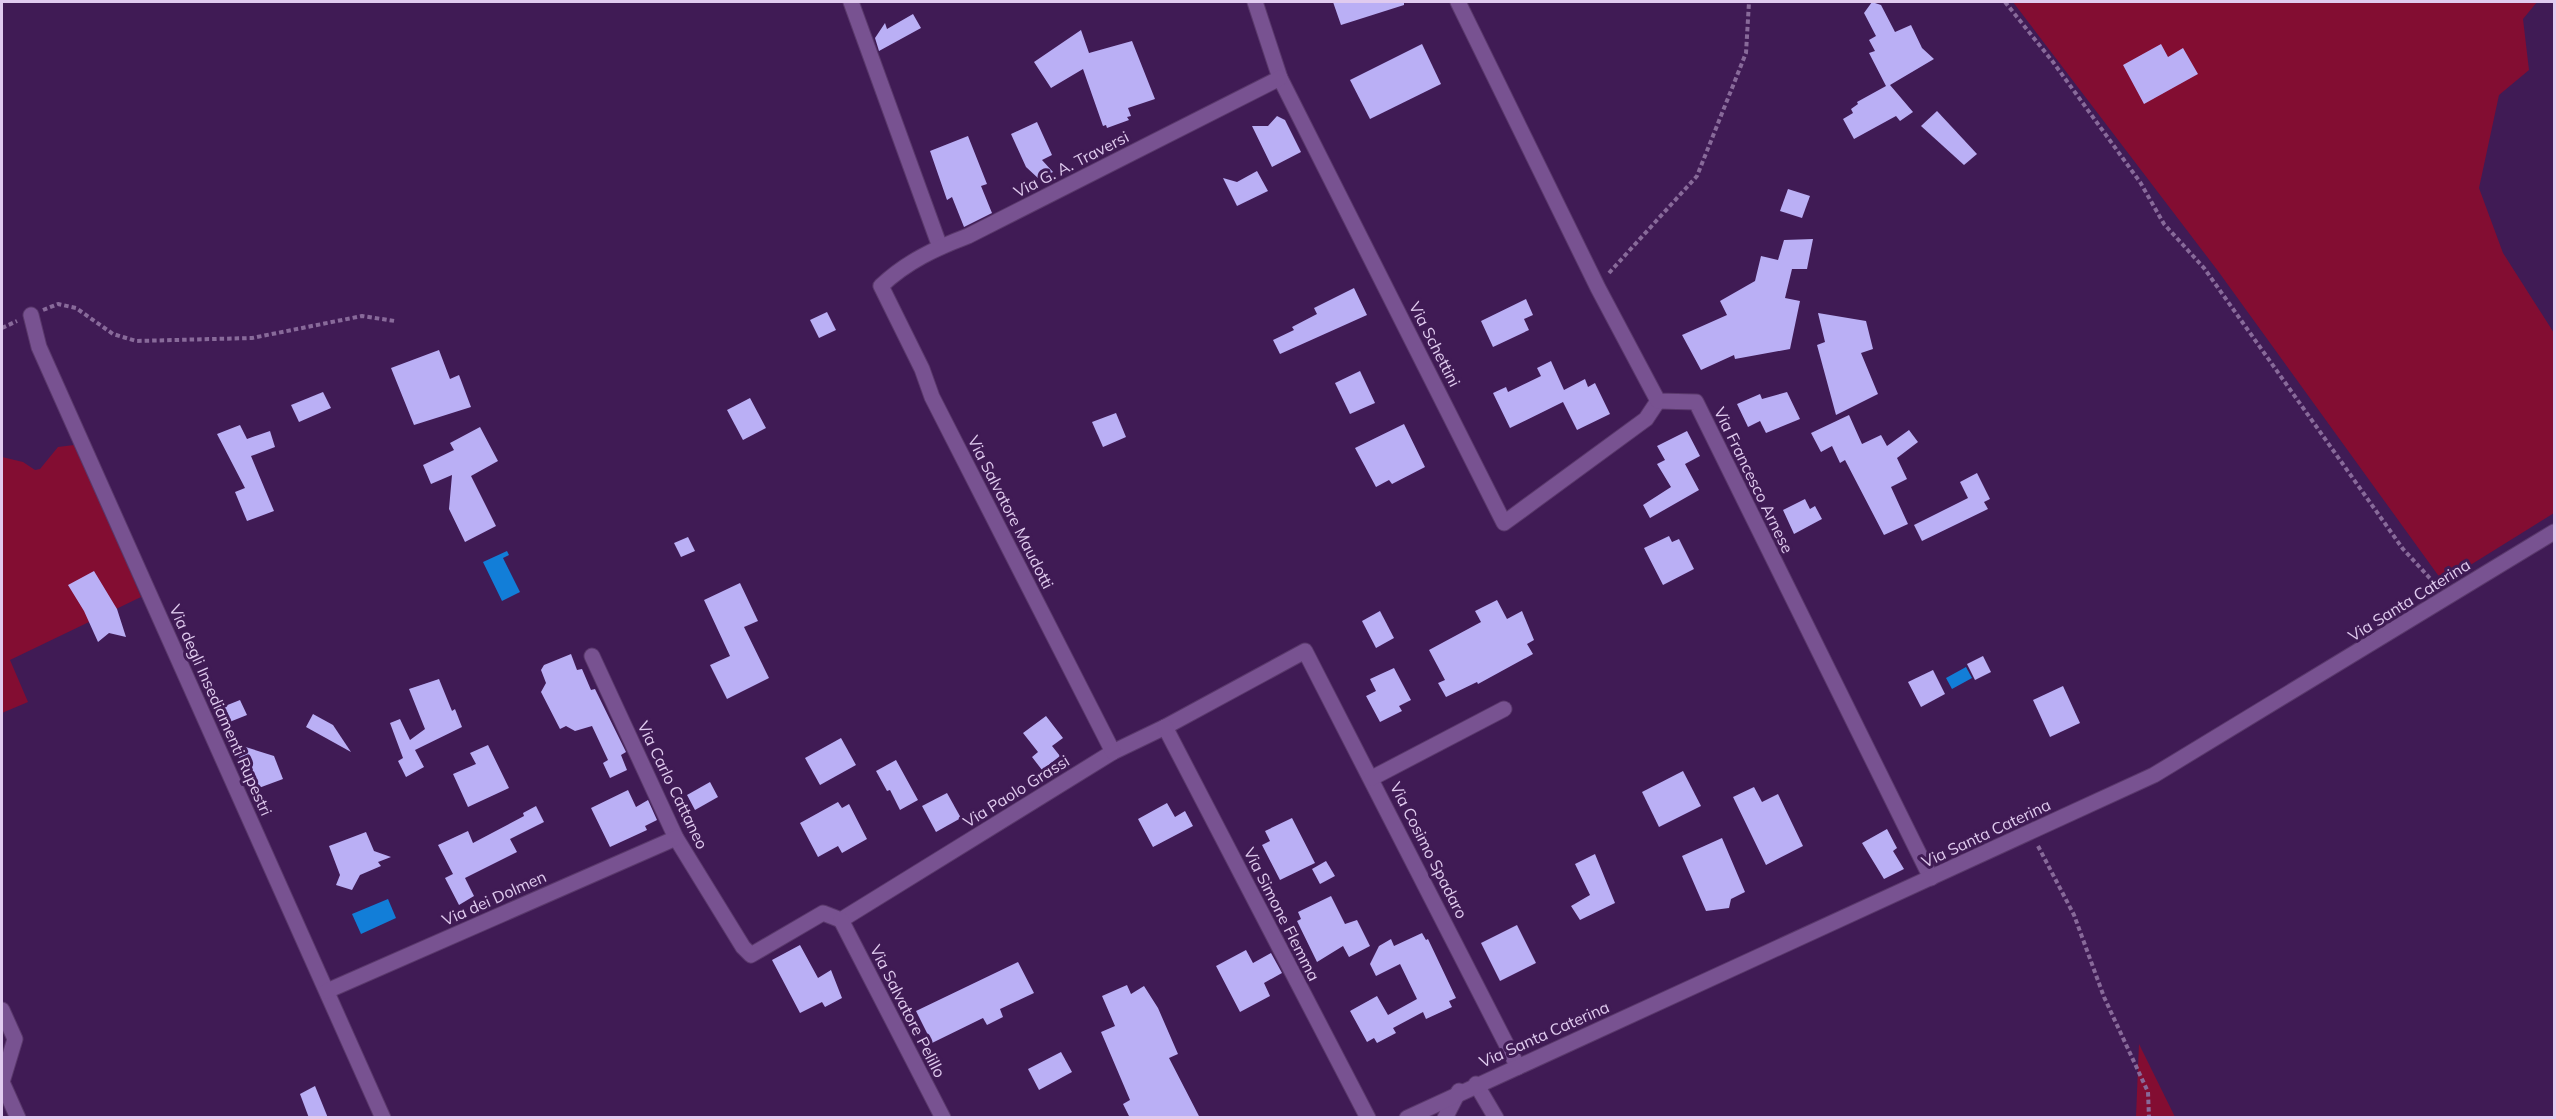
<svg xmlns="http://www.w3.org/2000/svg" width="2556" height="1119" font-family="Mulish,sans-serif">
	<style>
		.green { fill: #830d32 }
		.water { fill: #127ed8 }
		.building { fill: #baaff5 }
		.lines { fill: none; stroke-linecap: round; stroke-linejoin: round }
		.minor-casing { stroke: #5a396c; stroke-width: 17 }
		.tertiary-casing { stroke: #5a396c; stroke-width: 17 }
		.path { stroke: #886a9a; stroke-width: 4; stroke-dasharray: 4.5 3; stroke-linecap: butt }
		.minor { stroke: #785291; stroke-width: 15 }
		.tertiary { stroke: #785291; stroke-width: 15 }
		.labels { text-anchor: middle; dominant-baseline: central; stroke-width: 6; stroke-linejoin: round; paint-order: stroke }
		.street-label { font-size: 16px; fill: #e0cbef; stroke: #401b55 }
	</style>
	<rect width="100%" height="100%" fill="#401b55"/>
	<g class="green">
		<path d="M2013,2h524l-14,17 6,51 -30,25 -20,93 24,65 51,80v180l-111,69 -225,-311z"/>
		<path d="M74,445l21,41 46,111 -131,63 18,42 -26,11v-256l21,5 12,8 5,-1 18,-22z"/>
		<path d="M2139,1044l36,73h-39z"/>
	</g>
	<g class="water">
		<path d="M507,551l2,4 -6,3 17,34 -18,9 -19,-39z"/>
		<path d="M1966,667l6,11 -20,11 -6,-11z"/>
		<path d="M388,899l8,19 -35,16 -9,-20z"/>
	</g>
	<g class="building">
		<path d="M1333,2h71v3l-63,20z"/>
		<path d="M1872,2l9,3 14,27 16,-7 11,23 12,11 -44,26 23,27 -13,9 -4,-5 -42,23 -11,-20 10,-6 -2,-4 7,-5 -1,-2 29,-16 -17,-33 6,-2 -6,-11 7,-4 -12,-23z"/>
		<path d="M913,14l8,14 -42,23 -4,-13 10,-15 2,6z"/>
		<path d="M1081,30l8,23 43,-12 23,58 -27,9 3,8 -4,1 2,3 -22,8 -1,-3 -3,1 -20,-57 -32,19 -17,-26z"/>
		<path d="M1422,44l19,40 -71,35 -20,-39z"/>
		<path d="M2161,44l7,13 15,-9 15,26 -54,30 -21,-39z"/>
		<path d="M1937,111l40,43 -13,11 -43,-39z"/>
		<path d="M1277,116l8,4 16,32 -29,15 -20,-41h16z"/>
		<path d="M1037,122l15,33 -10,5 11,12 -14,7 -13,-12 -15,-33z"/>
		<path d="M968,136l19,48 -6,2 11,27 -28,14 -12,-30 -5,3 -17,-49z"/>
		<path d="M1257,171l11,20 -31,15 -14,-28 14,4z"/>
		<path d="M1788,189l22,7 -8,22 -22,-7z"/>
		<path d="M1813,239l-6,30h-15l-7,29 15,3 -10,48 -55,10 -1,-4 -33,15 -19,-35 45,-20 -7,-14 35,-20 6,-25 17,4 6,-20z"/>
		<path d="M1354,288l13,27 -87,39 -7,-14 21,-10 -2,-3 25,-13 -3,-6z"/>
		<path d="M1526,299l7,16 -9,4 5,11 -36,17 -12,-26z"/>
		<path d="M827,312l9,18 -17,8 -9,-18z"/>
		<path d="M1818,313l48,8 7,28 -12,4 17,41 -42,21 -19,-70 8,-3z"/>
		<path d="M439,350l11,29 9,-4 12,32 -57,18 -23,-57z"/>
		<path d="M1551,361l13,29 21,-11 3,8 7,-4 15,31 -33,16 -14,-28 -53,26 -17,-35 13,-6 2,5 33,-16 -4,-8z"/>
		<path d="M1360,371l15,32 -25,11 -15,-31z"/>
		<path d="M323,392l8,16 -32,14 -8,-17z"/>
		<path d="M1787,392l13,27 -34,14 -6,-12 -12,6 -11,-23 23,-10 2,5z"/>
		<path d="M750,398l16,30 -23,12 -16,-30z"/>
		<path d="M1116,413l10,24 -23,10 -11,-25z"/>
		<path d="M1849,415l13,29 19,-9 6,11 22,-16 9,12 -21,16 10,21 -16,8 17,37 -24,11 -39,-75 -5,3 -8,-17 -11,6 -10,-19z"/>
		<path d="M1404,424l21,43 -33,17 -3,-4 -13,7 -21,-39z"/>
		<path d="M240,425l7,14 23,-8 5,16 -24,9 23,55 -27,10 -12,-29 10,-4 -28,-54z"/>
		<path d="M480,427l18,34 -27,15 25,50 -31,16 -16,-33 3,-34 -21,9 -8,-19 31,-15 -4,-7z"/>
		<path d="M1687,431l13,25 -15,8 14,26 -49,28 -7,-13 28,-18 -14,-23 8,-4 -8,-14z"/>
		<path d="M1977,473l13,26 -6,3 4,7 -66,32 -8,-16 54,-27 -8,-16z"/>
		<path d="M1805,499l5,10 5,-3 7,13 -28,15 -11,-24z"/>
		<path d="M1669,536l3,6 7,-3 15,30 -31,16 -19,-37z"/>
		<path d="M688,537l7,14 -14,6 -7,-14z"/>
		<path d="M94,571l23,38 9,28 -17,-4 -11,9 -14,-31 -16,-26z"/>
		<path d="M740,583l18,38 -14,6 25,51 -42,21 -17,-34 20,-9 -26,-56z"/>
		<path d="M1497,600l10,19 15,-8 12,29 -7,4 6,10 -55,30 -1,-2 -31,15 -8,-14 7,-3 -16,-30 52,-28 -6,-11z"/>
		<path d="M1380,611l14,27 -18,10 -14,-27z"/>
		<path d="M571,654l6,16 5,-1 9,21 4,-1 31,63 -5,3 6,15 -17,8 -7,-15 5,-3 -16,-34 -17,5 -9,-5 -6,3 -19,-37 5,-9 -5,-13 3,-5z"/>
		<path d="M1983,656l8,16 -16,8 -8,-16z"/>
		<path d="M1394,668l17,32 -12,6 3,5 -22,11 -14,-26 10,-5 -6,-12z"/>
		<path d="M1933,670l12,24 -24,13 -13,-25z"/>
		<path d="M439,679l13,32 3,-2 7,18 -47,23 9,17 -18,10 -8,-16 5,-3 -13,-35 10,-4 10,21 15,-11 -16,-40z"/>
		<path d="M2063,686l17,37 -30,14 -17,-37z"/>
		<path d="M240,700l7,15 -20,8 -7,-15z"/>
		<path d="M313,714l20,11 18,27 -45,-25z"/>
		<path d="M1046,716l17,22 -11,8 8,10 -18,14 -10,-13 6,-5 -15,-19z"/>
		<path d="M841,738l15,27 -36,20 -15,-27z"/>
		<path d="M233,743l41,13 9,23 -30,11z"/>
		<path d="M488,745l21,43 -41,19 -15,-33 23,-10 -6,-11z"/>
		<path d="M896,760l22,40 -18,10 -10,-20 -3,1 -11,-20z"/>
		<path d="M1683,771l18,35 -42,21 -17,-35z"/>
		<path d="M710,782l8,15 -23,13 -8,-15z"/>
		<path d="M1754,787l8,15 16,-8 25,52 -37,19 -33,-68z"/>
		<path d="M628,790l8,17 12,-7 9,20 -12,6 2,4 -37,17 -19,-39z"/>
		<path d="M947,793l14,25 -25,14 -14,-26z"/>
		<path d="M838,802l4,6 7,-4 18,35 -25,14 -4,-7 -20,11 -18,-34z"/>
		<path d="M1167,803l8,14 10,-6 8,15 -40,21 -15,-28z"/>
		<path d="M536,806l8,16 -34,17 7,13 -52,26 9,18 -15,9 -14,-27 8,-4 -15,-29 30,-14 5,12 51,-27 -1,-3z"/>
		<path d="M1292,818l23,45 -35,17 -18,-35 8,-4 -5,-10z"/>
		<path d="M1887,829l10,19 -4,3 11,18 -20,10 -22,-36z"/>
		<path d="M366,832l8,19 17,6 -13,5 3,4 -21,9 -8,15 -16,-5 4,-10 -11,-29z"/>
		<path d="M1722,838l23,54 -14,7 -2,9 -23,3 -24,-55z"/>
		<path d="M1595,854l20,49 -35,17 -9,-14 19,-11 -15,-31z"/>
		<path d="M1326,861l9,15 -15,8 -8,-15z"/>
		<path d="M1331,896l14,28 12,-4 13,26 -21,11 -6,-11 -26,16 -20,-41 4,-2 -3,-7z"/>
		<path d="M1517,925l19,38 -36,18 -19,-38z"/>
		<path d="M1422,933l4,7 2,-1 28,59 -7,3 3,6 -26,12 -3,-7 -30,16 3,5 -19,10 -3,-5 -7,4 -17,-31 27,-15 11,19 29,-16 -17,-35 -24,12 -6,-12 9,-18 12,-7 3,7z"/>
		<path d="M800,945l18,33 13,-8 11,28 -17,9 -3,-5 -22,11 -28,-53z"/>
		<path d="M1246,950l7,13 18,-10 11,20 -18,10 6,13 -30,16 -24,-46z"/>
		<path d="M1018,962l16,31 -34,16 3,8 -16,8 -4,-7 -51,25 -16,-32z"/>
		<path d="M1127,985l4,9 13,-8 14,22 20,46 -9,4 31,60h-70l-7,-14 7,-4 -29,-68 14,-6 -13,-30z"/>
		<path d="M1061,1052l11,20 -33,18 -11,-21z"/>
		<path d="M315,1086l13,32h-19l-9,-24z"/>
	</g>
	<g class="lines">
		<defs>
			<g id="minor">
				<path d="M851,2l89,245"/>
				<path d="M1255,2l25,76 224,445 142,-104 12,-18"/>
				<path d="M1458,2l140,286 60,113 38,1 235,476"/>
				<path d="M31,315l8,32 344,771"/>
				<path d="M592,656l84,182 67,109 8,8 72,-42 18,7 272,-168 52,-25 140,-76 213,416"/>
				<path d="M1165,727l203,391"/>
				<path d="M1113,752l-181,-355 -10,-28 -41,-83c25,-24 55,-38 87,-50l312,-158"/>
				<path d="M1372,778l132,-69"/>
				<path d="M841,920l102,198"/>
				<path d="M327,991l349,-153"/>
				<path d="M2,1010l13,29 -13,43 16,36"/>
				<path d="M1476,1084l20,34"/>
				<path d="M1445,1118l14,-27"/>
			</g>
			<path id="tertiary" d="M1407,1118l747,-343 400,-243"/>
		</defs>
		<use href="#minor" class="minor-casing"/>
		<use href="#tertiary" class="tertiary-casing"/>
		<g class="path">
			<path d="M2005,2l48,60 87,120 24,42 40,44 199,281 34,37"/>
			<path d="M1609,273l88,-97 49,-123 3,-51"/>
			<path d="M43,310l15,-6 18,4 37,26 23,7 116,-3 110,-22 33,5"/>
			<path d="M2,328l15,-7"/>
			<path d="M2038,846l36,69 30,82 44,95 1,26"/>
		</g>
		<use href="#minor" class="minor"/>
		<use href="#tertiary" class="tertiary"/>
	</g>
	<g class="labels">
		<g class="street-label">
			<text transform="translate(1071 164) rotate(-27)">Via G. A. Traversi</text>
			<text transform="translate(1435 344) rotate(63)">Via Schettini</text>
			<text transform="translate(1754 480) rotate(64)">Via Francesco Arnese</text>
			<text transform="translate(1011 512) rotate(63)">Via Salvatore Maudotti</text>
			<text transform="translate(2409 600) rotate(-32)">Via Santa Caterina</text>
			<text transform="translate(221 710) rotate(66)">Via degli Insediamenti Rupestri</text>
			<text transform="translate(673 785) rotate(64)">Via Carlo Cattaneo</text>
			<text transform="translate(1016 791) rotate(-32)">Via Paolo Grassi</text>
			<text transform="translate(1986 833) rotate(-25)">Via Santa Caterina</text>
			<text transform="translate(1429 850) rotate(63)">Via Cosimo Spadaro</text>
			<text transform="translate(494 898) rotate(-24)">Via dei Dolmen</text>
			<text transform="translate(1282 914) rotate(63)">Via Simone Flemma</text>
			<text transform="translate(908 1011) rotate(63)">Via Salvatore Pelillo</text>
			<text transform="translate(1544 1034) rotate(-24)">Via Santa Caterina</text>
		</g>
	</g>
	<rect width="2556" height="1119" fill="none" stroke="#e0cbef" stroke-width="6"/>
</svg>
